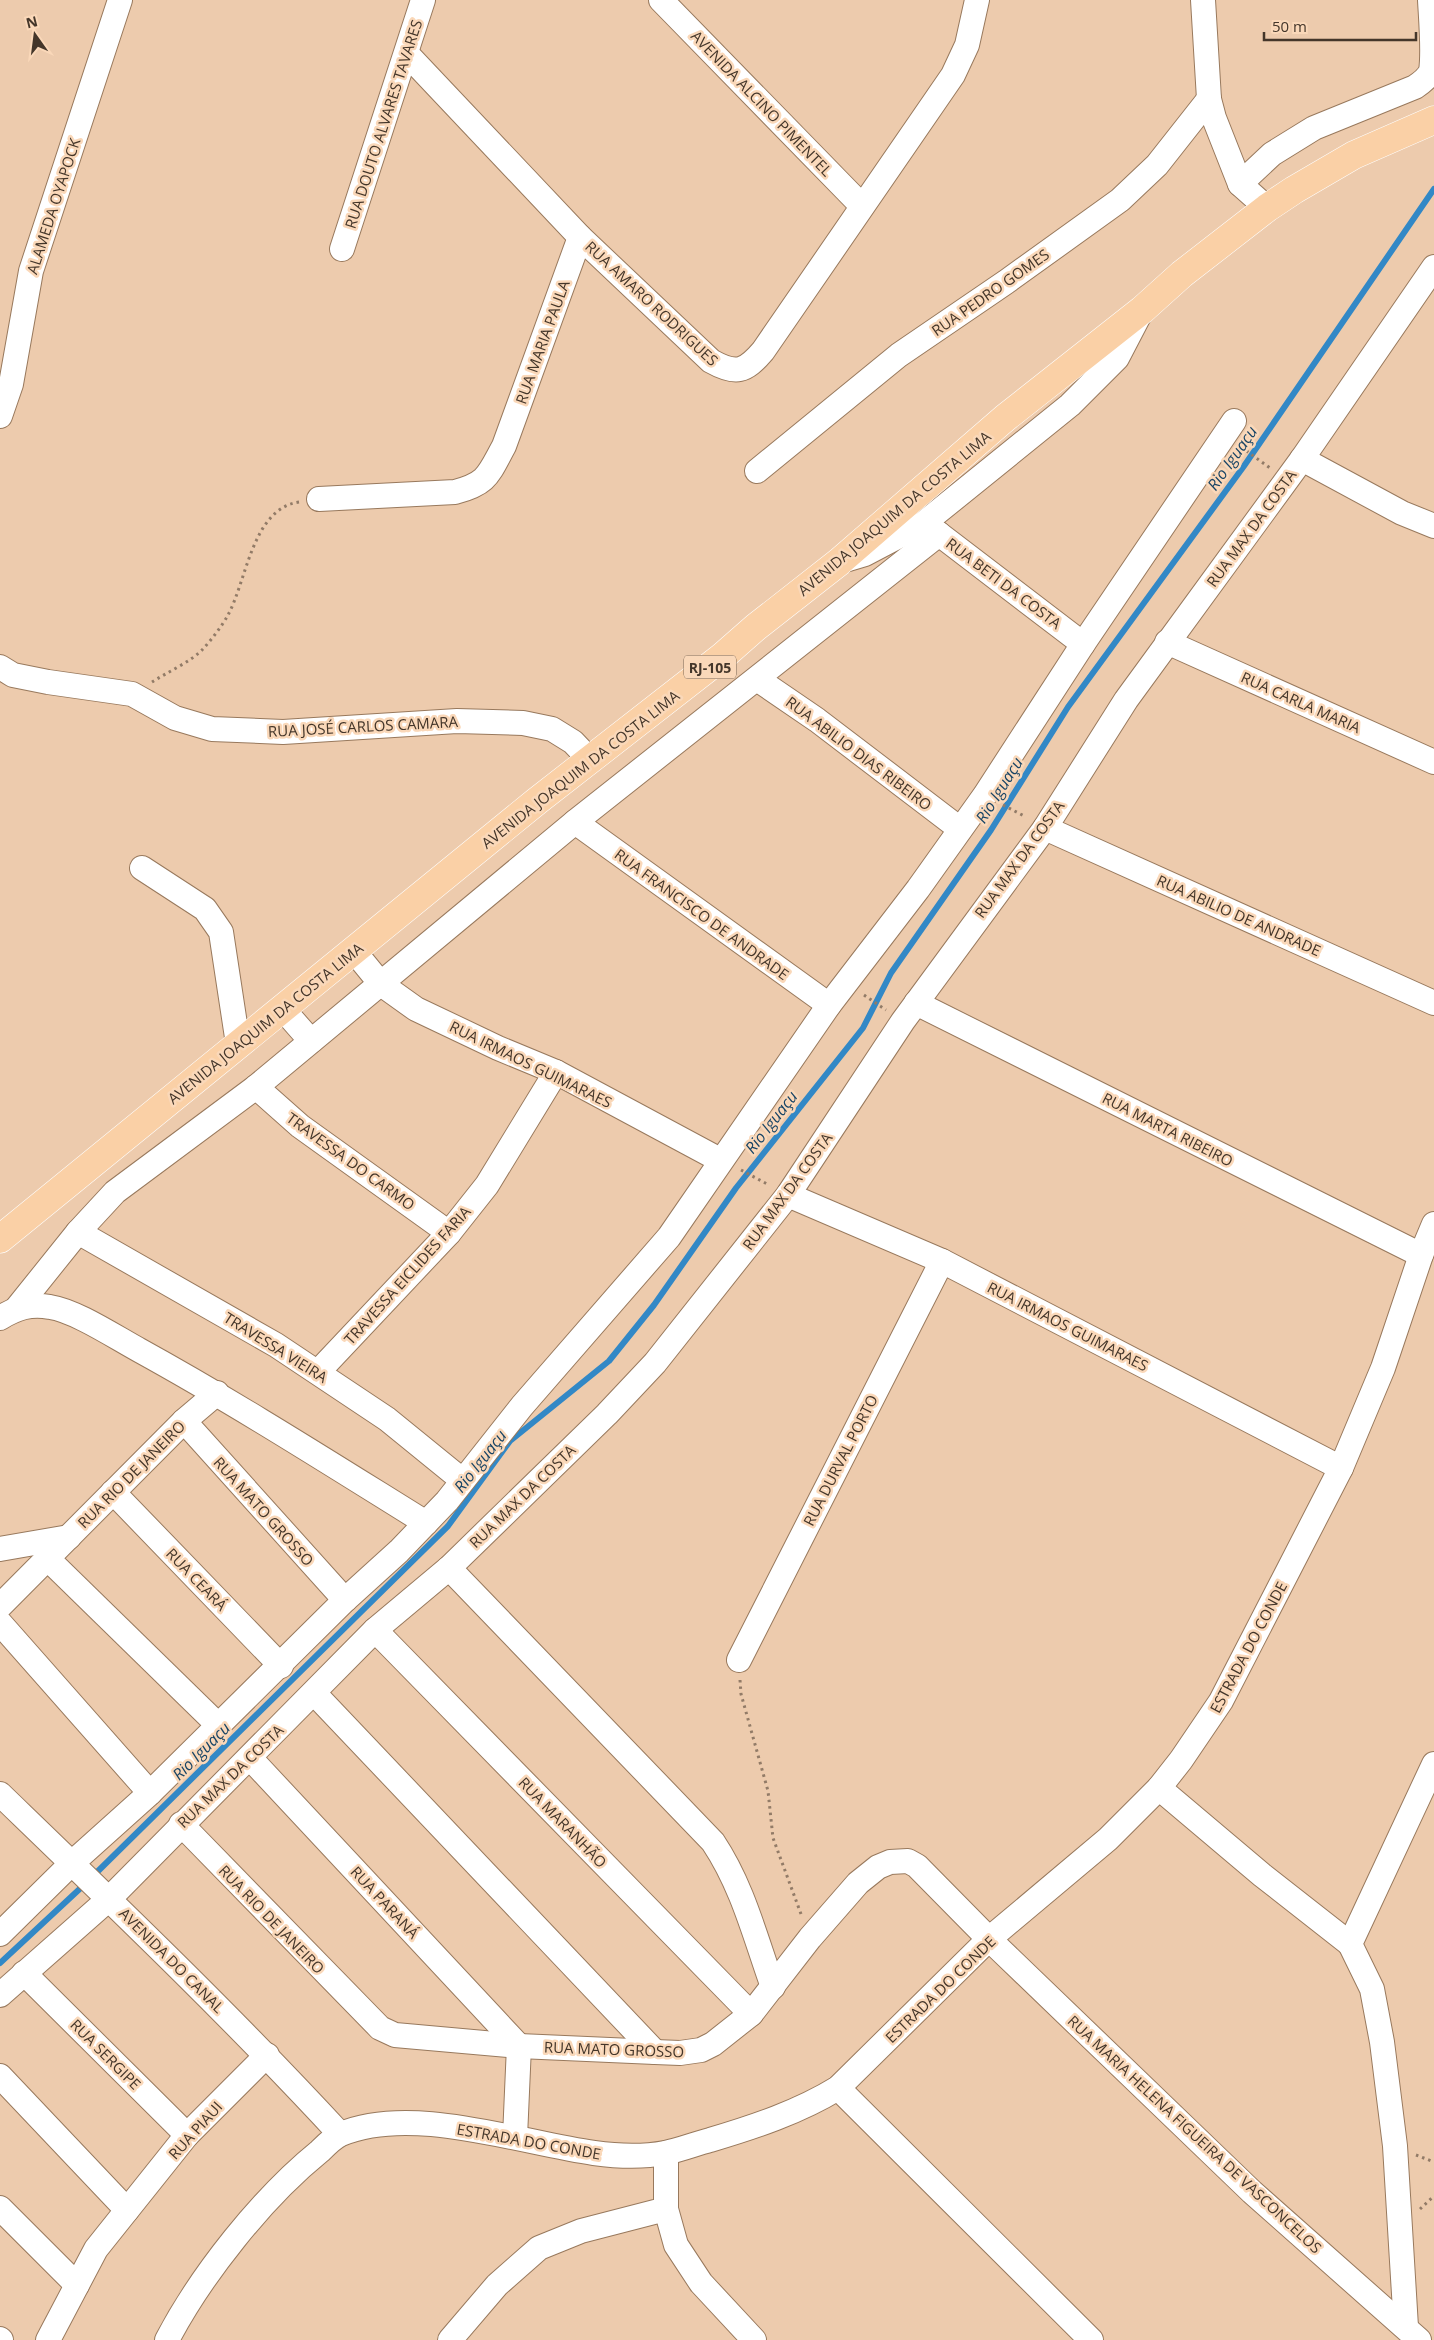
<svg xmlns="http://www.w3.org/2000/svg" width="1434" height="2340" font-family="'Open Sans',sans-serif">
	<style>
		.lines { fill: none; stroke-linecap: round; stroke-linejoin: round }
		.stream { stroke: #3288c6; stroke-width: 6 }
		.minor-casing { stroke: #98795d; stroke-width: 26 }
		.major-casing { stroke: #fff; stroke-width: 29 }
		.path { stroke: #927b67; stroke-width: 3; stroke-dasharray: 2.5 4; stroke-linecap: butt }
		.minor { stroke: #fff; stroke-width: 24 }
		.major { stroke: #fad0a6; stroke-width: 28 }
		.labels { text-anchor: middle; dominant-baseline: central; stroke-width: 5; stroke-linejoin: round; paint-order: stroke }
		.shield { fill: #fad8b9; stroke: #7b6755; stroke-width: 1 }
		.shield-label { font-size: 14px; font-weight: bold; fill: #44362a }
		.street-label { font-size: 15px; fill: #44362a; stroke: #fad8b9 }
		.water-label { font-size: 16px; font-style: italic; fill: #184465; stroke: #fad8b9 }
	</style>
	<rect width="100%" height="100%" fill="#edcbad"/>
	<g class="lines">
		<g class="stream">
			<path d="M92,1877l356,-351 62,-85 99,-80 45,-56 82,-117 127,-160 28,-55 100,-143 77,-123 176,-241 190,-277"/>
			<path d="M0,1963l85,-79"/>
		</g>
		<defs>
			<g id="minor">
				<path d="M661,0l201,206"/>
				<path d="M1203,0l6,99 5,19 26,66 27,24"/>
				<path d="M407,54l173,183 131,124c25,14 34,11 52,-10l190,-276 14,-30 10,-45"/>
				<path d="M1240,184l32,-30 42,-26 101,-41c6,-4 13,-9 16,-16 3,-18 0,-52 -1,-71"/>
				<path d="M342,249l81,-249"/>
				<path d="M0,416l11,-32 20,-113 89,-271"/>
				<path d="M1302,459l100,54 32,13"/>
				<path d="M757,471l142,-116 107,-73 114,-82 37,-35 52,-66"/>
				<path d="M319,499l136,-7c33,-9 33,-17 49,-46l76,-209"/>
				<path d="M926,524l157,120"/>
				<path d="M845,560l20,-6 59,-31 146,-118 47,-47 25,-48"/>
				<path d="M1167,642l267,120"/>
				<path d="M0,667l13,8 35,7 84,12 43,24 37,11 71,3 174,-11 66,2 29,6 21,13 17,18"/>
				<path d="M757,679l60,41 143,109"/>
				<path d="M575,822l254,183"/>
				<path d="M1045,828l389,175"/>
				<path d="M142,868l63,41 16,23 17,112"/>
				<path d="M354,951l27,33 35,25 82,39 58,24 164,88"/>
				<path d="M916,1003l505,252"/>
				<path d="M282,1008l29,33"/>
				<path d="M256,1087l44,39 149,107"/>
				<path d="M788,1195l154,66 399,207"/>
				<path d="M78,1232l198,113 111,74 75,61"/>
				<path d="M17,1308l61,-76 37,-40 141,-105 319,-265 364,-288"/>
				<path d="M0,1318c16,-10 31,-15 50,-11 26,4 65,30 89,43 98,54 192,114 287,173"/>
				<path d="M318,1372l131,-139 38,-48 69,-113"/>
				<path d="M184,1421l161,179"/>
				<path d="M113,1492l168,174"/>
				<path d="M0,1549l69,-12"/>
				<path d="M47,1558l171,167"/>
				<path d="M449,1568l264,274c30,45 42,95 60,145"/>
				<path d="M0,1606l184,-185 33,-28"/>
				<path d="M0,1623l150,170"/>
				<path d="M375,1630l376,384"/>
				<path d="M739,1660l203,-399"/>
				<path d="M314,1693l341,359"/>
				<path d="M251,1759l268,287 -4,91"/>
				<path d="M1159,1788l103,87 88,69"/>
				<path d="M0,1794c115,111 231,222 340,340"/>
				<path d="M181,1824l199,204 15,7 124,11 136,6 25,1 21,-3 12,-6 38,-30 59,-76 48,-55 20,-16 12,-5 18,-1 9,5 72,73 263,253 167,148"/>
				<path d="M0,1934l72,-71 78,-70 195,-193 54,-49 48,-50 75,-95 147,-169 160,-232 89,-116 67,-94 98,-151 151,-223"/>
				<path d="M24,1973l163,162"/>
				<path d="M0,1995l110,-97 265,-268 74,-62 158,-154 48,-51 133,-168 115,-174 142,-193 81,-128 176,-241 132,-192"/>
				<path d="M0,2076l127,134"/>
				<path d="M838,2088l253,252"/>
				<path d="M0,2208l77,77"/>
				<path d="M666,2209l10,36 25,38 53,57"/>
				<path d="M1406,2327l-11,-181 -13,-104 -10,-53 -22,-45 84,-180"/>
				<path d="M0,2339l1,1"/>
				<path d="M48,2340l48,-91 91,-114 80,-80"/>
				<path d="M167,2340c34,-65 95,-142 153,-189 6,-6 14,-14 21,-17 71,-30 180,9 253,19 22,3 49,4 71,0 15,-3 30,-9 45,-13 44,-13 89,-28 128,-52l151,-149 119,-100 51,-51 22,-28 40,-59 120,-233 42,-100 38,-113 13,-31"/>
				<path d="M450,2340l47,-55 42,-37 42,-17 85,-22v-56"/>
			</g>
			<path id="major" d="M0,1239l537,-438 186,-145 33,-29 83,-65 166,-144 137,-108 40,-36 85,-66 27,-18 60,-35 80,-35"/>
		</defs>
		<use href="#minor" class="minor-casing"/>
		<use href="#major" class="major-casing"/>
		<g class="path">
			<path d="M1241,447l29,21"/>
			<path d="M152,682c14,-9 40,-21 51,-33 9,-10 19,-23 25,-34 19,-35 24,-106 71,-113"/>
			<path d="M1003,805l23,12"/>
			<path d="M864,995l22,15"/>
			<path d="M741,1170l28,15"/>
			<path d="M740,1680l1,14 27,97 5,47 28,76"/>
			<path d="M1416,2155l18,7"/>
			<path d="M1420,2209l14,-13"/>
		</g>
		<use href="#minor" class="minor"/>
		<use href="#major" class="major"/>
	</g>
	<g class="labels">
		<rect class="shield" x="684" y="655.5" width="52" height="23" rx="4"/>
		<g class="shield-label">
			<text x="710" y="667">RJ-105</text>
		</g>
		<g class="street-label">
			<text transform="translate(762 103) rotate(46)">AVENIDA ALCINO PIMENTEL</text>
			<text transform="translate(383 124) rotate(-72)">RUA DOUTO ALVARES TAVARES</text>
			<text transform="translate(53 206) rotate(-72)">ALAMEDA OYAPOCK</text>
			<text transform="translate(990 292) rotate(-35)">RUA PEDRO GOMES</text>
			<text transform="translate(652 303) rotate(43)">RUA AMARO RODRIGUES</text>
			<text transform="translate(542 342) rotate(-70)">RUA MARIA PAULA</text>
			<text transform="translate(894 513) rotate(-40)">AVENIDA JOAQUIM DA COSTA LIMA</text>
			<text transform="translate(1251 528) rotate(-54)">RUA MAX DA COSTA</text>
			<text transform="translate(1004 583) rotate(37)">RUA BETI DA COSTA</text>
			<text transform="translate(1301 702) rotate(24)">RUA CARLA MARIA</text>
			<text transform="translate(363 726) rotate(-3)">RUA JOSÉ CARLOS CAMARA</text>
			<text transform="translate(859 753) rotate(37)">RUA ABILIO DIAS RIBEIRO</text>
			<text transform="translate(580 769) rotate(-38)">AVENIDA JOAQUIM DA COSTA LIMA</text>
			<text transform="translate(1019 859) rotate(-54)">RUA MAX DA COSTA</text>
			<text transform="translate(702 914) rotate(36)">RUA FRANCISCO DE ANDRADE</text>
			<text transform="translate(1239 915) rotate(24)">RUA ABILIO DE ANDRADE</text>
			<text transform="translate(265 1023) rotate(-39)">AVENIDA JOAQUIM DA COSTA LIMA</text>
			<text transform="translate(531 1064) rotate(26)">RUA IRMAOS GUIMARAES</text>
			<text transform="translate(1168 1129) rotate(27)">RUA MARTA RIBEIRO</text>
			<text transform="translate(351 1161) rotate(36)">TRAVESSA DO CARMO</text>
			<text transform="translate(787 1191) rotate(-54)">RUA MAX DA COSTA</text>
			<text transform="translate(407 1275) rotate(-48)">TRAVESSA EICLIDES FARIA</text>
			<text transform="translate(1068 1326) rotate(27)">RUA IRMAOS GUIMARAES</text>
			<text transform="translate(276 1347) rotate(32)">TRAVESSA VIEIRA</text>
			<text transform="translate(840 1460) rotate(-63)">RUA DURVAL PORTO</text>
			<text transform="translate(131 1474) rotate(-45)">RUA RIO DE JANEIRO</text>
			<text transform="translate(522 1496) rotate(-44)">RUA MAX DA COSTA</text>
			<text transform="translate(264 1511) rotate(48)">RUA MATO GROSSO</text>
			<text transform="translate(197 1579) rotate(46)">RUA CEARÁ</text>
			<text transform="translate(1248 1647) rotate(-62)">ESTRADA DO CONDE</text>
			<text transform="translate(230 1776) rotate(-44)">RUA MAX DA COSTA</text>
			<text transform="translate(563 1822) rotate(46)">RUA MARANHÃO</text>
			<text transform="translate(385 1902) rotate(47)">RUA PARANÁ</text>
			<text transform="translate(272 1919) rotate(46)">RUA RIO DE JANEIRO</text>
			<text transform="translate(172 1960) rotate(45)">AVENIDA DO CANAL</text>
			<text transform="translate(940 1989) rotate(-44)">ESTRADA DO CONDE</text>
			<text transform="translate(614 2049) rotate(2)">RUA MATO GROSSO</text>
			<text transform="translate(106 2054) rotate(45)">RUA SERGIPE</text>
			<text transform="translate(195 2130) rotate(-48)">RUA PIAUI</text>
			<text transform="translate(1195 2134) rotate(43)">RUA MARIA HELENA FIGUEIRA DE VASCONCELOS</text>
			<text transform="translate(529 2141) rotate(10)">ESTRADA DO CONDE</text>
		</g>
		<g class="water-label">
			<text transform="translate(1232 458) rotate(-55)">Rio Iguaçu</text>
			<text transform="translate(999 790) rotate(-58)">Rio Iguaçu</text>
			<text transform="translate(771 1122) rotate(-52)">Rio Iguaçu</text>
			<text transform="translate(480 1461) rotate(-52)">Rio Iguaçu</text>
			<text transform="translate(201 1751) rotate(-45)">Rio Iguaçu</text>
		</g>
	</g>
	<g transform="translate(35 35) rotate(346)" stroke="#fad8b9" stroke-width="4" paint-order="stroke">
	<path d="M0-4L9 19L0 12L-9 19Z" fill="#44362a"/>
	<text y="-8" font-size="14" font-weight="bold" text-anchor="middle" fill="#44362a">N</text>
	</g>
	<path d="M1264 32v8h152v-8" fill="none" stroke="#44362a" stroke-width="2.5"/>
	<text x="1272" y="32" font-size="15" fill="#44362a" stroke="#fad8b9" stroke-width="4" paint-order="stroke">50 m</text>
</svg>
